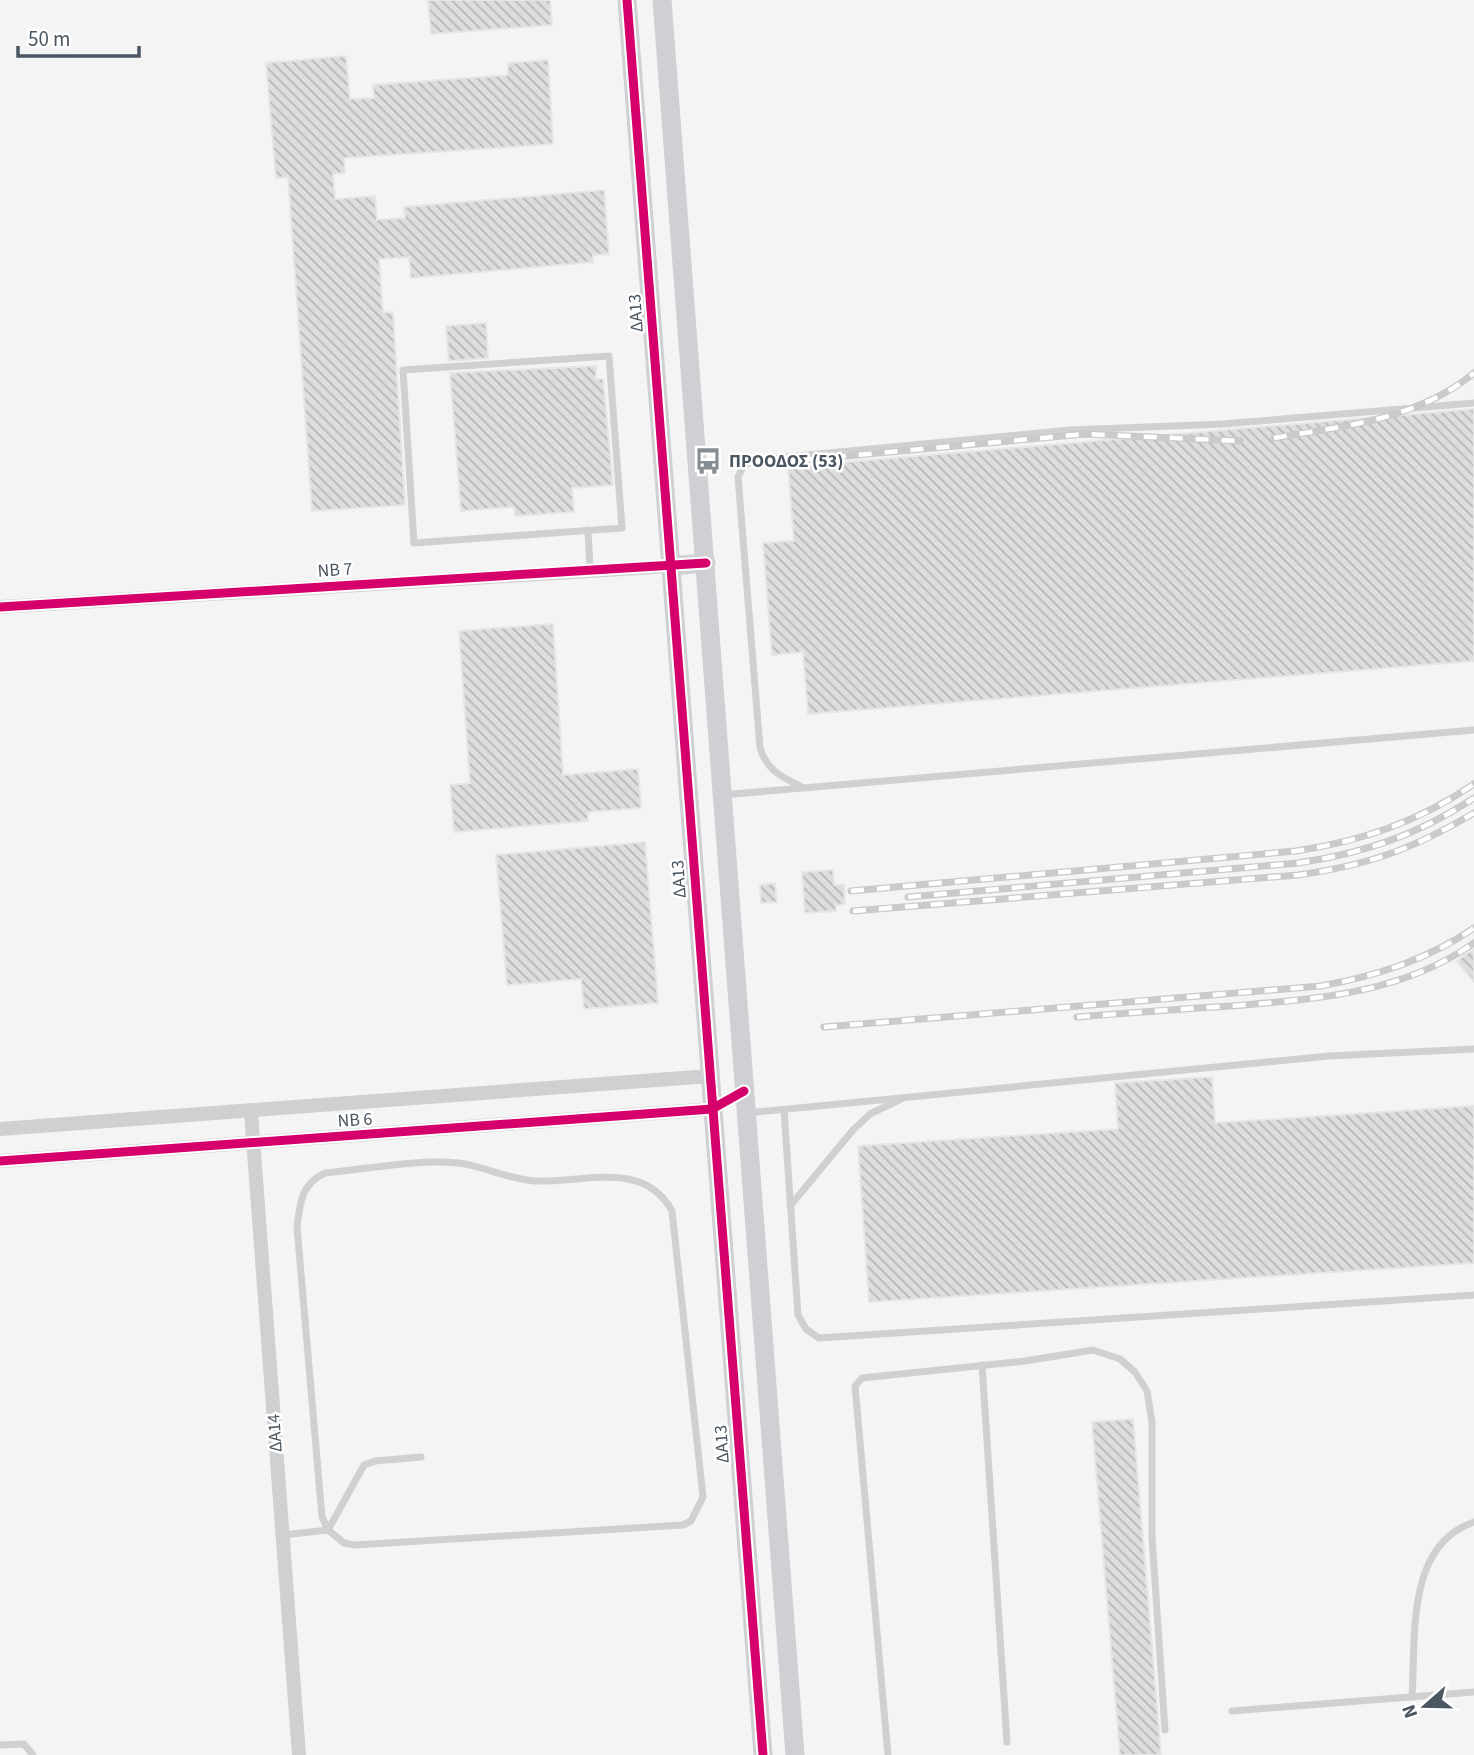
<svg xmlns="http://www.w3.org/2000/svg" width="1474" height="1755" font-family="'Source Sans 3',sans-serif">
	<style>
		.building { fill: url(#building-back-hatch); stroke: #e5e6e7; stroke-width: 2 }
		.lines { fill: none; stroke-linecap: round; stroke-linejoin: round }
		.lane { stroke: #ced0d2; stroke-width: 7 }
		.street { stroke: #ced0d2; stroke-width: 14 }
		.secondary { stroke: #ced0d4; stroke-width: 19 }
		.rail-casing { stroke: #c9cacc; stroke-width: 7 }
		.rail { stroke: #fff; stroke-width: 4.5; stroke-dasharray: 13; stroke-linecap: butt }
		.cycleway-casing { stroke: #fff; stroke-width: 13 }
		.cycleway { stroke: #d6006c; stroke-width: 9 }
		.labels { text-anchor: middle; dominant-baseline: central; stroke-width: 5; stroke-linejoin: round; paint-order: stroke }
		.street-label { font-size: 18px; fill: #4a5661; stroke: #fff }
		.poi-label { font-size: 18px; font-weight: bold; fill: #4a5661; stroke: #fff; text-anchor: start }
	</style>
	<defs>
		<pattern id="building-back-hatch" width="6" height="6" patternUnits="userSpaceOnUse" patternTransform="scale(1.75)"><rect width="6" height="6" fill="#ddddde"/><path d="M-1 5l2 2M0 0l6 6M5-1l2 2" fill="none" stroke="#b5b6b7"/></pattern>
	</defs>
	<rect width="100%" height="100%" fill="#f4f4f4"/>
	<g class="building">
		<path d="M428,0h122l2,25 -121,9z"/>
		<path d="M346,56l4,43 24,-1 -1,-13 135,-10v-12l40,-3 5,84 -209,14 1,15 -12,1 2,25 40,-3 2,24 28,-2 -1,-11 200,-17 5,64 -16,1v7l-182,16 -2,-21 -30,2 4,54 10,-1 12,193 -93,6 -24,-334 -12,1 -10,-115z"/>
		<path d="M486,323l2,35 -39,3 -3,-35z"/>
		<path d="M596,366v13h7l10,106 -41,3 2,24 -59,4 -1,-9 -53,4 -11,-138z"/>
		<path d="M1474,409v252l-666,53 -5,-62 -31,3 -9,-112 31,-2 -6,-74z"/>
		<path d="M553,624l10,151 75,-6 3,39 -53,4v9l-134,11 -4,-47 20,-2 -11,-152z"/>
		<path d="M645,842l13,161 -74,6 -3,-30 -74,6 -11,-130z"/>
		<path d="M833,870l1,15h10l1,19 -9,1v6l-31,2 -3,-41z"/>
		<path d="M775,883l2,19 -16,1 -1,-18z"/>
		<path d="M1474,948v34l-17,-21z"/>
		<path d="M1212,1077l3,46 259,-17v157l-605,39 -11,-156 260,-17 -3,-46z"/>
		<path d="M1133,1419l26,311 2,25h-41l-28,-333z"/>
	</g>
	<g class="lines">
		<g class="lane">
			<path d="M609,356l13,172 -208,15 -11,-173z"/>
			<path d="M588,530l2,39"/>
			<path d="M800,786c-20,-10 -33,-16 -40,-38l-22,-271 6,-12 11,-5 315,-30 153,-6 251,-21"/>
			<path d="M722,795l752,-65"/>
			<path d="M784,1110l14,205 8,14 13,9 655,-43"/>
			<path d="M746,1113l583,-57 145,-7"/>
			<path d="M790,1206l63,-76 17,-16 31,-15"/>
			<path d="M982,1365l25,377"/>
			<path d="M328,1530l36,-65 11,-4 46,-4"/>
			<path d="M283,1535l45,-5 16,13 11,2 328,-20 8,-4 12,-24 -31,-286c-28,-52 -89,-28 -136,-30 -27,-1 -51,-15 -78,-18 -43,-4 -90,6 -133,10 -24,11 -25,30 -28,54l25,290 6,13"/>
			<path d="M1412,1697c4,-58 -7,-152 62,-175"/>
			<path d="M1232,1711l242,-19"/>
			<path d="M0,1745l24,-1 9,11"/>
			<path d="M888,1755l-33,-369 7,-8 163,-17 68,-11 27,9 15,13 12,19 5,31v115l13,193"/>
		</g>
		<g class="street">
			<path d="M0,607l671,-41"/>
			<path d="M251,1112l48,643"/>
			<path d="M0,1129l710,-53"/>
			<path d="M0,1161l712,-52"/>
		</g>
		<g class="secondary">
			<path d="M627,0l136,1755"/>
			<path d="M662,0l133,1755"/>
			<path d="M671,566l35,-3"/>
		</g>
		<defs>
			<g id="rail">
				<path d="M1274,438c69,-12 143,-18 200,-65"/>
				<path d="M781,462l304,-28 155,7"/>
				<path d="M851,891l445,-40c66,-10 122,-29 178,-67"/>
				<path d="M908,897l390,-34c66,-10 120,-28 176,-65"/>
				<path d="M853,911l445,-36c71,-10 115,-26 176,-62"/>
				<path d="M1077,1017c51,-4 102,-8 154,-11 85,-7 170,-12 243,-63"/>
				<path d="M824,1027l497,-41c55,-10 106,-26 153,-58"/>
			</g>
		</defs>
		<use href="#rail" class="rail-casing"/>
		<use href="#rail" class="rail"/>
		<defs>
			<g id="cycleway">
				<path d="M627,0l136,1755"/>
				<path d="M0,607l706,-44"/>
				<path d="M0,1161l712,-52 32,-18"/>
			</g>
		</defs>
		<use href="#cycleway" class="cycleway-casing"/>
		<use href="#cycleway" class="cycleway"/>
	</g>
	<defs>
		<symbol id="bus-bare" viewBox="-9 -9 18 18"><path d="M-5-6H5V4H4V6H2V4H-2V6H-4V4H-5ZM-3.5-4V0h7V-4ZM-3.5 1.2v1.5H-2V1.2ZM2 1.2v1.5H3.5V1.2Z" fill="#868d94" stroke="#fff" stroke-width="2.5" paint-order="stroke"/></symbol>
	</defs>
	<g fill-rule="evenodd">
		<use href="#bus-bare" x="689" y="442" width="38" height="38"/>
	</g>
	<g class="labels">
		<g class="street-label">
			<text transform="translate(636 313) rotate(-94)">ΔΑ13</text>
			<text transform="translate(335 570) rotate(-4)">ΝΒ 7</text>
			<text transform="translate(679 879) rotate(-94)">ΔΑ13</text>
			<text transform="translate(355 1120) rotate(-4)">ΝΒ 6</text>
			<text transform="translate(275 1433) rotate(-94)">ΔΑ14</text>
			<text transform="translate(722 1444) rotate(-94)">ΔΑ13</text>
		</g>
		<g class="poi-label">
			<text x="729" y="461">ΠΡΟΟΔΟΣ (53)</text>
		</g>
	</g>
	<g transform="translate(1425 1706) rotate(250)" stroke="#ffffff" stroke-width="5" paint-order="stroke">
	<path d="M0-5L12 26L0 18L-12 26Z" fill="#4a5661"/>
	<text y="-10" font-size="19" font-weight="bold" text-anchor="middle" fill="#4a5661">N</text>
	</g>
	<path d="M18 46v10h121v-10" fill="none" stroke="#4a5661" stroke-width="3.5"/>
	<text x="28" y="46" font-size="21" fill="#4a5661" stroke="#ffffff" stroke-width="5" paint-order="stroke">50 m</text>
</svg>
